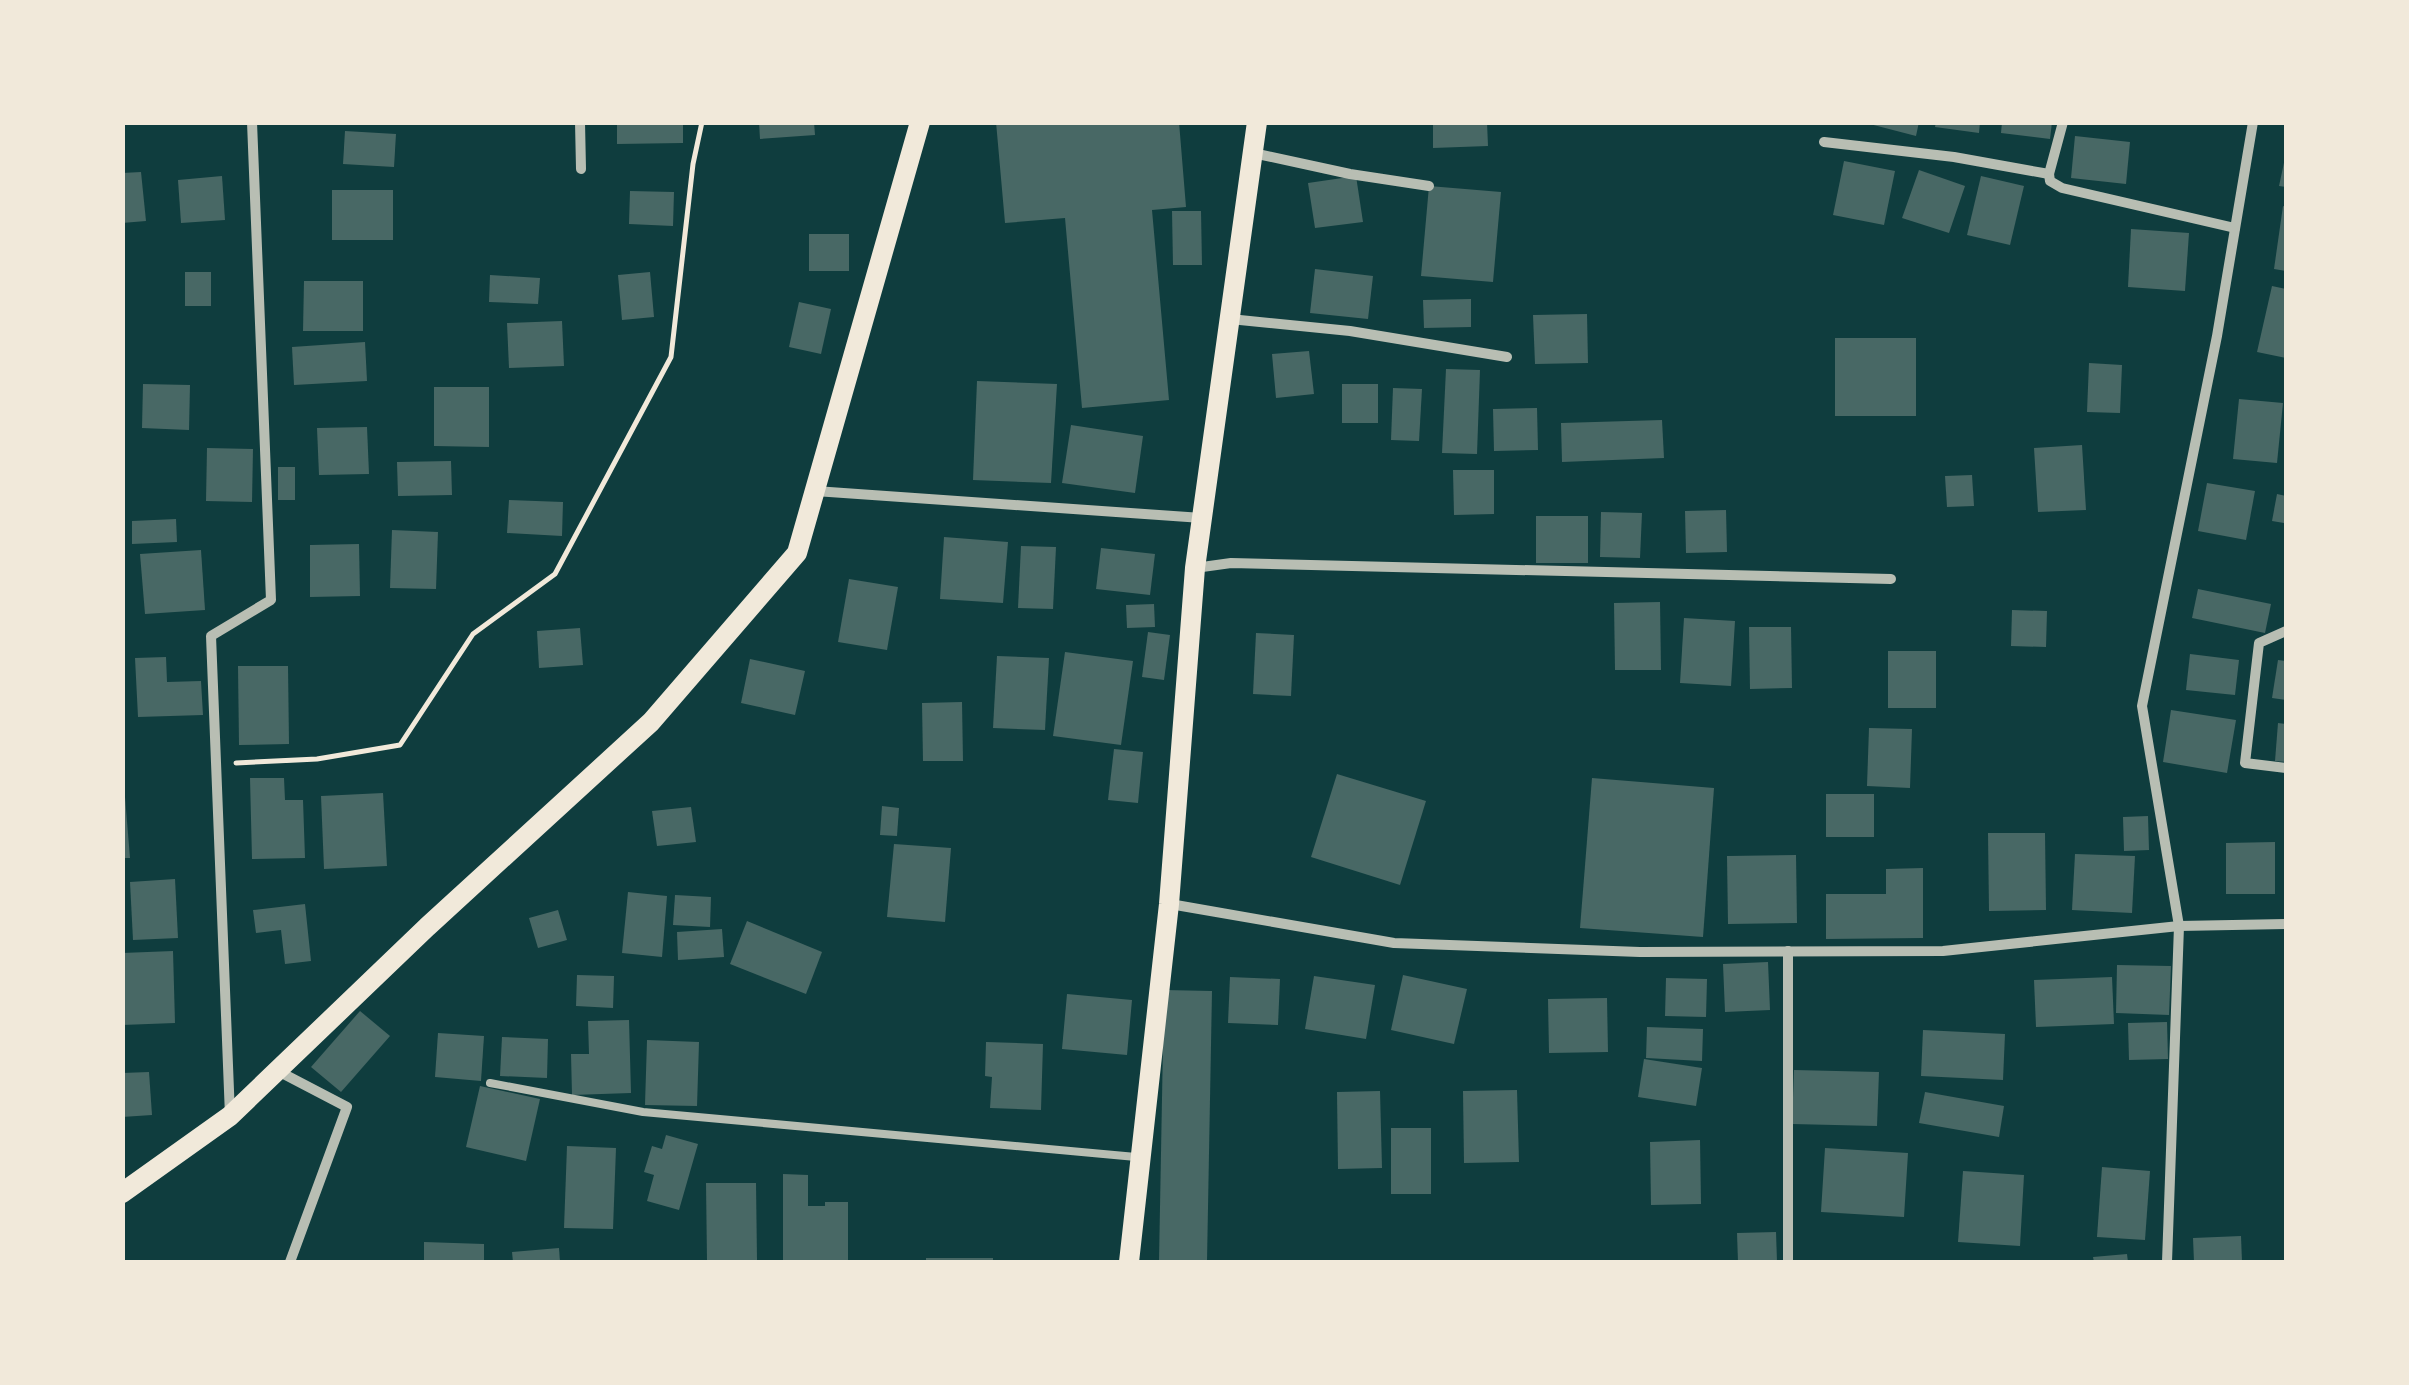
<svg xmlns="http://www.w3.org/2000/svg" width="2409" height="1385" font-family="Montserrat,sans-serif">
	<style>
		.building { fill: #486865 }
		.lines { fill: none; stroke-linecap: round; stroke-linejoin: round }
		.path { stroke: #f1e9da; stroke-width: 5 }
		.service { stroke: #b8beb3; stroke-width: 8 }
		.minor { stroke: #b8beb3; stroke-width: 10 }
		.secondary { stroke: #f1e9da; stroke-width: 20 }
	</style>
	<rect width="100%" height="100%" fill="#0f3d3e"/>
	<g class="building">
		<path d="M617,122h66v21l-66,1z"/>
		<path d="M759,122h55l1,13 -55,4z"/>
		<path d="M996,122h183l7,85 -34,3 17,190 -87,8 -17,-190 -60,5z"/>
		<path d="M1433,122h54l1,24 -55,2z"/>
		<path d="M1862,122h57l-3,14z"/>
		<path d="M1936,122h44l-1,11 -44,-6z"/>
		<path d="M2002,122h50l-2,17 -49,-6z"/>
		<path d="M345,131l51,3 -2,33 -51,-3z"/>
		<path d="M2075,136l55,6 -4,42 -55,-6z"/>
		<path d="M2285,158h1v29l-7,-1z"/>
		<path d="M1844,161l51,10 -11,54 -51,-10z"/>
		<path d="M1919,170l46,16 -16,47 -47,-15z"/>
		<path d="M141,172l5,49 -24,2v-50z"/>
		<path d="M222,176l3,44 -44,3 -3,-43z"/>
		<path d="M1356,176l7,46 -48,6 -7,-45z"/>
		<path d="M1981,176l43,10 -14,59 -43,-10z"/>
		<path d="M1429,186l72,6 -8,90 -72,-6z"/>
		<rect x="332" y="190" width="61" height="50"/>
		<path d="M630,191l44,1 -1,34 -44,-2z"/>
		<path d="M2283,206l3,1v64l-12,-2z"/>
		<path d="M1172,211h29l1,54h-29z"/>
		<path d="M2131,229l58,4 -4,58 -57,-4z"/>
		<rect x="809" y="234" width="40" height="37"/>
		<path d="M1315,269l58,7 -5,43 -58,-6z"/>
		<rect x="185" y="272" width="26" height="34"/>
		<path d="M650,272l4,45 -32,3 -4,-45z"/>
		<path d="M490,275l50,3 -2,26 -49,-2z"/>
		<path d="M304,281h59v50h-60z"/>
		<path d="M2272,286l14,3v69l-29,-6z"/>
		<path d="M1471,299v28l-47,1 -1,-28z"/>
		<path d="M799,302l32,7 -10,45 -32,-7z"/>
		<path d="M1587,314l1,49 -53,1 -2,-49z"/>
		<path d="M562,321l2,45 -55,2 -2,-45z"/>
		<rect x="1835" y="338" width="81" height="78"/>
		<path d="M365,342l2,39 -73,4 -2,-38z"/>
		<path d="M1309,351l5,43 -38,4 -4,-44z"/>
		<path d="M2089,363l33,2 -2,48 -33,-1z"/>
		<path d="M1446,369l34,1 -3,84 -35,-1z"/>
		<path d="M977,381l80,3 -6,99 -78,-3z"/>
		<path d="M143,384l47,1 -1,45 -47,-2z"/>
		<rect x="1342" y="384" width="36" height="39"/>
		<path d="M434,387h55v60l-55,-1z"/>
		<path d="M1393,388l29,1 -3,52 -28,-1z"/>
		<path d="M2239,399l44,4 -6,60 -44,-4z"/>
		<path d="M1537,408l1,42 -44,1 -1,-42z"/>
		<path d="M1662,420l2,38 -102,4 -1,-39z"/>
		<path d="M1071,425l72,11 -8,57 -73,-10z"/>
		<path d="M367,427l2,47 -50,1 -2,-47z"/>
		<path d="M2082,445l4,65 -48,2 -4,-64z"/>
		<path d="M207,448l46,1 -1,53 -46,-1z"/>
		<path d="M451,461l1,34 -54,1 -1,-34z"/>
		<rect x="278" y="467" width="17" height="33"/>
		<path d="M1453,470h41v44l-40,1z"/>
		<path d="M1972,475l2,31 -27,1 -2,-31z"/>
		<path d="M2207,483l48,8 -9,49 -48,-9z"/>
		<path d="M2277,494l9,2 -2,27 -12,-2z"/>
		<path d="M509,500l54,2 -1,34 -55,-3z"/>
		<path d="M1726,510l1,42 -41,1 -1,-42z"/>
		<path d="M1601,512l41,1 -2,45 -40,-1z"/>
		<rect x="1536" y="516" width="52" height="47"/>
		<path d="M176,519l1,23 -45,2v-23z"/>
		<path d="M392,530l46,2 -2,57 -46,-1z"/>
		<path d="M944,537l64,5 -5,61 -63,-4z"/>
		<path d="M359,544l1,52 -50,1v-52z"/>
		<path d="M1021,546l35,1 -3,62 -35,-1z"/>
		<path d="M1101,548l54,6 -5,41 -54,-6z"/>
		<path d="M201,550l4,60 -60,4 -5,-60z"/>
		<path d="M849,579l49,8 -11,63 -49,-8z"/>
		<path d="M2198,589l73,15 -6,29 -73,-15z"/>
		<path d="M1660,602l1,68h-46l-1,-67z"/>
		<path d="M1154,604l1,23 -28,1 -1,-23z"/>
		<path d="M2012,610l35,1 -1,36 -35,-1z"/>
		<path d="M1684,618l51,3 -4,65 -51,-3z"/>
		<path d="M1749,627h42l1,61 -42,1z"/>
		<path d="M580,628l3,37 -44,3 -2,-37z"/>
		<path d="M1148,632l22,3 -6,45 -22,-3z"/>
		<path d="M1256,633l38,2 -3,61 -38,-2z"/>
		<rect x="1888" y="651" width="48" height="57"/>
		<path d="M1065,652l68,9 -12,84 -68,-9z"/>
		<path d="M2190,654l49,6 -4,35 -49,-5z"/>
		<path d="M997,656l52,2 -4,72 -52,-2z"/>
		<path d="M166,657l1,25 34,-1 2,34 -65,2 -3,-59z"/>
		<path d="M750,659l55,12 -10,44 -54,-12z"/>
		<path d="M2278,660l8,1v39l-14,-2z"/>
		<path d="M238,666h50l1,78 -50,1z"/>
		<path d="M962,702l1,59h-40l-1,-58z"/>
		<path d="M2171,710l65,10 -9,53 -64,-11z"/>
		<path d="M2278,723l8,1v38l-11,-1z"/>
		<path d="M1869,728l43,1 -2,59 -43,-2z"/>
		<path d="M1114,749l29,3 -5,51 -30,-3z"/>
		<path d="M1337,774l89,27 -26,84 -89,-28z"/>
		<path d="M250,778h34l1,22h18l2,58 -53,1z"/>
		<path d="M1592,778l122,10 -11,149 -123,-9z"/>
		<path d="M383,793l4,73 -63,3 -3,-73z"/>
		<rect x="1826" y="794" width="48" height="43"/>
		<path d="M122,797h3l5,61h-8z"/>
		<path d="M882,806l17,2 -2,28 -17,-1z"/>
		<path d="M691,807l5,35 -39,4 -5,-35z"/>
		<path d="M2148,816l1,34 -25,1 -1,-34z"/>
		<path d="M1988,833h57l1,77 -57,1z"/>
		<path d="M2275,842v52h-49v-51z"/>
		<path d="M894,844l57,4 -6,74 -58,-5z"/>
		<path d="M2075,854l60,2 -3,57 -60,-3z"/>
		<path d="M1796,855l1,68 -69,1 -1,-68z"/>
		<path d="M1923,868v70l-97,1v-45h60v-25z"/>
		<path d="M175,879l3,59 -45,2 -3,-58z"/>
		<path d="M628,892l39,4 -5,61 -40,-4z"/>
		<path d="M675,895l36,2 -1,30 -37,-2z"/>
		<path d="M305,904l6,57 -26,3 -4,-34 -25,3 -3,-23z"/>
		<path d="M558,910l9,30 -29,8 -9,-30z"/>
		<path d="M747,921l75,31 -16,42 -76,-30z"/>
		<path d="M722,929l2,28 -46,3 -1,-28z"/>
		<path d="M173,951l2,72 -53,2v-72z"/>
		<path d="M1768,962l2,48 -45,2 -2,-48z"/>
		<path d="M2117,965l54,1 -2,49 -53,-2z"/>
		<path d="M577,975l37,1 -1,32 -37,-2z"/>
		<path d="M1403,975l64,14 -13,55 -63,-14z"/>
		<path d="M1314,976l61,9 -9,54 -61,-10z"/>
		<path d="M1230,977l50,2 -2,46 -50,-2z"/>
		<path d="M2112,977l2,47 -78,3 -2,-47z"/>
		<path d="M1666,978l41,1 -1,38 -41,-1z"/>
		<path d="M1164,990l48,1 -5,271h-48z"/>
		<path d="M1067,994l65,6 -5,55 -65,-6z"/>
		<path d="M1607,998l1,54 -59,1 -1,-54z"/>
		<path d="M360,1011l30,25 -49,56 -30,-25z"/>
		<path d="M629,1020l2,73 -59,2 -1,-41h18l-1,-33z"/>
		<path d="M2167,1022l1,37 -39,1 -1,-37z"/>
		<path d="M1647,1027l56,2 -1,32 -56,-3z"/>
		<path d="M1923,1030l82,4 -2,46 -82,-4z"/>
		<path d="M438,1033l46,3 -3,45 -46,-4z"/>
		<path d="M502,1037l46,2 -1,39 -47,-2z"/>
		<path d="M647,1040l52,2 -2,64 -52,-1z"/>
		<path d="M986,1042l57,2 -2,66 -51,-2 2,-31 -7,-1z"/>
		<path d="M1644,1059l58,9 -6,38 -58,-9z"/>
		<path d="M1794,1070l85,2 -2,54 -85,-2z"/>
		<path d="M149,1072l3,43 -30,2v-44z"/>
		<path d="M480,1086l60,13 -14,62 -60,-14z"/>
		<path d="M1517,1090l2,72 -55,1 -1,-72z"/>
		<path d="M1380,1091l2,77 -44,1 -1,-77z"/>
		<path d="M1925,1092l79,14 -5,31 -80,-14z"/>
		<rect x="1391" y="1128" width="40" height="66"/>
		<path d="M666,1135l32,9 -19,66 -32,-9 7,-26 -10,-3 8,-26 10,3z"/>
		<path d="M1700,1140l1,64 -50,1 -1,-63z"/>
		<path d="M567,1146l49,2 -3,81 -49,-1z"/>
		<path d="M1825,1148l83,5 -4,64 -83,-5z"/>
		<path d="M2102,1167l48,4 -5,69 -48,-3z"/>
		<path d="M1963,1171l61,4 -4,71 -62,-4z"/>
		<path d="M783,1174l25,1v31h17v-4h23v60h-65z"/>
		<path d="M706,1183h50l1,77 -50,1z"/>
		<path d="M1776,1232l1,30h-39l-1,-29z"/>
		<path d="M2241,1236l1,26h-48l-1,-24z"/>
		<path d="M424,1242l60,2v18h-60z"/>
		<path d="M559,1248l1,14h-47l-1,-10z"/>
		<path d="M2127,1254l1,8h-34l-1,-5z"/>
		<rect x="926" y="1258" width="67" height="4"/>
	</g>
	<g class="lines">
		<path class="path" d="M236,763l81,-4 83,-14 73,-111 82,-60 116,-217 22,-193 9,-42"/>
		<path class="service" d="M490,1083l153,29 493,45"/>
		<g class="minor">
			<path d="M580,122l1,47"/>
			<path d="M1824,142l130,15 95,17 14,-52"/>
			<path d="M1253,153l97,21 79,12"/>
			<path d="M2049,174l1,7 12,7 173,40"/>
			<path d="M1230,319l120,12 157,26"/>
			<path d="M815,491l387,27"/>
			<path d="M1195,568l36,-5 660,16"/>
			<path d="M2286,631l-27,12 -14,120 41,5"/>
			<path d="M1170,904l224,39 246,9 303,-1 236,-25 107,-2"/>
			<path d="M1788,951v311"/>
			<path d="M278,1071l69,36 -57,155"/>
			<path d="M230,1116l-19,-480 60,-36 -19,-478"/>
			<path d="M2167,1262l12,-336 -37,-220 75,-370 36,-214"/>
		</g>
		<g class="secondary">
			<path d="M122,1193l108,-77 197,-189 224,-205 146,-169 123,-431"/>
			<path d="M1129,1262l40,-358 26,-336 62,-446"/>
		</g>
	</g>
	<rect width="2409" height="1385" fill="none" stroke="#f1e9da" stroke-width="250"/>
</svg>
